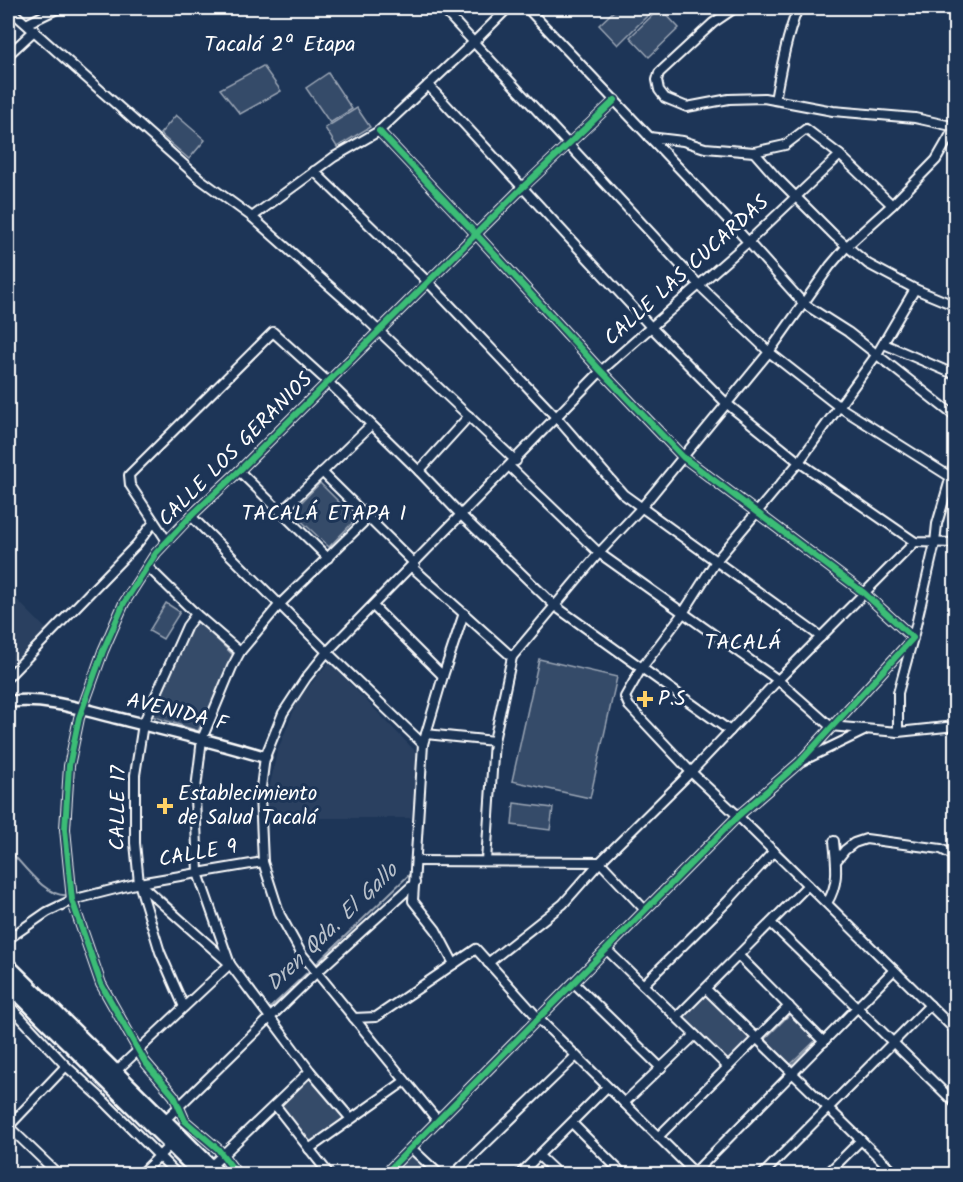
<svg xmlns="http://www.w3.org/2000/svg" width="963" height="1182" font-family="Kalam,sans-serif">
	<style>
		.built { fill: #2a4161 }
		.green { fill: #364b69; stroke: #9aa5b4; stroke-width: 1.5 }
		.lines { fill: none; stroke-linecap: round; stroke-linejoin: round }
		.stream { stroke: #a0aab8; stroke-width: 2 }
		.street-casing { stroke: #fff; stroke-width: 12 }
		.secondary-casing { stroke: #fff; stroke-width: 15 }
		.highway-casing { stroke: #fff; stroke-width: 20 }
		.street { stroke: #1d3557; stroke-width: 8 }
		.secondary { stroke: #1d3557; stroke-width: 10 }
		.highway { stroke: #1d3557; stroke-width: 15 }
		.cycleway-casing { stroke: #1d3557; stroke-width: 10 }
		.cycleway { stroke: #3abd76; stroke-width: 6 }
		.poi-dot { fill: #ffd166; stroke: #1d3557; stroke-width: 2 }
		.labels { text-anchor: middle; dominant-baseline: central; stroke-width: 6; stroke-linejoin: round; paint-order: stroke }
		.street-label { font-size: 21px; fill: #fff; stroke: #1d3557 }
		.poi-label { font-size: 21px; fill: #fff; stroke: #1d3557; text-anchor: start }
		.neighbourhood-label { font-size: 22px; fill: #fff; stroke: #1d3557 }
		.water-label { font-size: 22px; font-style: italic; fill: #b8c0ca; stroke: #1d3557 }
	</style>
	<rect width="100%" height="100%" fill="#1d3557"/>
	<filter id="ink" filterUnits="userSpaceOnUse"><feTurbulence type="fractalNoise" baseFrequency=".0167" numOctaves="2"/><feDisplacementMap in="SourceGraphic" scale="12" xChannelSelector="R" yChannelSelector="G"/><feConvolveMatrix kernelMatrix="1 2 1 2 8 2 1 2 1" color-interpolation-filters="sRGB"/></filter>
	<g filter="url(#ink)">
		<g class="built">
			<path d="M8,591l40,40 -40,42z"/>
			<path d="M329,662l89,92 -7,64h-89l-57,7 3,-30 9,-43 21,-52z"/>
		</g>
		<g class="green">
			<path d="M617,8h38l-37,37 -19,-20z"/>
			<path d="M660,8l19,20 -30,29 -19,-20z"/>
			<path d="M263,66l18,25 -41,23 -20,-25z"/>
			<path d="M328,73l24,36 -22,14 -24,-35z"/>
			<path d="M357,108l13,19 -33,20 -12,-19z"/>
			<path d="M176,115l29,25 -16,19 -29,-25z"/>
			<path d="M320,483l36,36 -27,28 -37,-35z"/>
			<path d="M166,603l14,9 -17,27 -14,-8z"/>
			<path d="M199,622l35,34 -36,75 -46,-15 23,-59 18,-32z"/>
			<path d="M539,659l78,18 -27,121 -78,-17z"/>
			<path d="M514,803l39,5 -3,22 -38,-5z"/>
			<path d="M706,992l46,46 -24,24 -46,-46z"/>
			<path d="M791,1013l26,26 -27,26 -25,-26z"/>
			<path d="M311,1075l35,42 -35,28 -32,-40z"/>
			<path d="M411,1154l22,20h-41z"/>
		</g>
		<g class="lines">
			<g class="stream">
				<path d="M8,849c15,15 38,50 61,46"/>
				<path d="M434,858l66,-3"/>
				<path d="M148,883l75,70"/>
				<path d="M75,894l61,-15"/>
				<path d="M232,961l37,48 41,-39"/>
				<path d="M314,966l98,-94"/>
			</g>
			<defs>
				<g id="street">
					<path d="M8,8l192,171 52,38 109,97 155,147"/>
					<path d="M442,8l257,277 70,67 69,54 111,70"/>
					<path d="M527,8l205,216 72,80 44,28 108,85"/>
					<path d="M735,8l-22,15 -54,50 -2,7 2,10 6,8 22,9 42,-8 35,-1 69,13 82,7 41,9"/>
					<path d="M28,23l31,-15"/>
					<path d="M8,55l27,-25"/>
					<path d="M428,85l223,242 75,76 73,59 116,80 41,1"/>
					<path d="M775,100c6,-32 11,-62 23,-92"/>
					<path d="M379,131l97,103 125,137 82,86 181,136 49,45 -114,125 -61,53 -353,358"/>
					<path d="M649,137l34,4 22,7 49,4 31,-7 21,-16 34,26 52,50"/>
					<path d="M754,152l21,24 60,60 33,28 47,25 41,17"/>
					<path d="M314,171l114,111 128,135 67,77 198,143"/>
					<path d="M252,217l82,-60 45,-26 95,-89 34,-34"/>
					<path d="M915,289l-38,65 -78,108 -83,99 -33,52 -42,56 -16,28 4,9 62,66 47,44 218,215"/>
					<path d="M884,344l72,31"/>
					<path d="M510,467l89,86 179,127 52,46 68,6 58,-6"/>
					<path d="M239,471l89,87"/>
					<path d="M419,471l50,-55"/>
					<path d="M322,472l93,92"/>
					<path d="M281,512l90,-87"/>
					<path d="M191,516l136,136 96,92"/>
					<path d="M167,541l-37,-56 -1,-10 144,-143 55,50 91,89 43,45 93,90 175,125"/>
					<path d="M148,567l48,47 44,38"/>
					<path d="M412,567l100,90"/>
					<path d="M373,606l70,70"/>
					<path d="M8,677l129,-133 17,-22"/>
					<path d="M898,732v-39l15,-55 22,-95 2,-19 19,-65"/>
					<path d="M426,734l68,7"/>
					<path d="M802,761l62,-30"/>
					<path d="M837,860l8,-10 9,-7 12,-4 75,10 15,8"/>
					<path d="M416,861l184,1 45,48"/>
					<path d="M486,861l8,-120 18,-84 87,-104 43,-46 127,-155 61,-86 17,-20 45,-41 44,-45 19,-33"/>
					<path d="M140,884l90,80 80,107 41,48"/>
					<path d="M827,903c13,-21 9,-39 7,-62"/>
					<path d="M771,923l185,181"/>
					<path d="M8,939l39,-27 25,-12 67,-17 124,-21"/>
					<path d="M607,950l121,117"/>
					<path d="M739,956l85,86"/>
					<path d="M488,963l75,-59 37,-42 91,-90 87,-92 137,-138"/>
					<path d="M230,964l-32,-91 -3,-76 7,-58 30,-72 8,-15 40,-48 89,-87"/>
					<path d="M454,964l-18,-34 -23,-29 10,-157 20,-68 21,-63"/>
					<path d="M574,983l87,85"/>
					<path d="M643,985l85,-84 46,-50"/>
					<path d="M706,989l190,185"/>
					<path d="M8,1004l58,62 33,30 78,78"/>
					<path d="M184,1007l-24,-55 -21,-69 -4,-40v-68l8,-51 44,-98 9,-12"/>
					<path d="M677,1017l131,-132"/>
					<path d="M354,1018l22,-1 100,-68 63,70 157,155"/>
					<path d="M114,1073l116,-109"/>
					<path d="M624,1103l71,-68"/>
					<path d="M275,1105l54,69"/>
					<path d="M164,1121l152,-148 99,-90"/>
					<path d="M438,1121l-137,-168 -21,-38 -17,-53 -3,-67 5,-38 18,-44 23,-35 21,-26 274,-281 146,-128 93,-88"/>
					<path d="M572,1123l51,51"/>
					<path d="M8,1126l50,48"/>
					<path d="M8,1127l58,-61"/>
					<path d="M658,1137l131,-131"/>
					<path d="M411,1148l28,26"/>
					<path d="M309,1149l96,-68"/>
					<path d="M539,1156l19,18"/>
					<path d="M210,1167l100,-96"/>
					<path d="M141,1174l30,-30"/>
					<path d="M237,1174l-19,-25 -33,-28 -11,-25 -29,-34 -44,-78 -29,-84 -7,-71 4,-63 10,-48 24,-67 21,-48 32,-50 35,-37 48,-45 282,-282 94,-89"/>
					<path d="M454,1174l122,-118"/>
					<path d="M520,1174l87,-87"/>
					<path d="M693,1174l201,-204"/>
					<path d="M763,1174l167,-169"/>
					<path d="M827,1174l34,-34"/>
				</g>
				<path id="secondary" d="M8,702c36,-5 73,7 109,16 49,12 99,24 148,39"/>
				<g id="highway">
					<path d="M8,967l209,207"/>
					<path d="M8,982l194,192"/>
				</g>
			</defs>
			<use href="#street" class="street-casing"/>
			<use href="#secondary" class="secondary-casing"/>
			<use href="#highway" class="highway-casing"/>
			<use href="#street" class="street"/>
			<use href="#secondary" class="secondary"/>
			<use href="#highway" class="highway"/>
			<defs>
				<g id="cycleway">
					<path d="M379,131l97,103 125,137 82,86 181,136 49,45 -114,125 -61,53 -353,358"/>
					<path d="M237,1174l-19,-25 -33,-28 -11,-25 -29,-34 -44,-78 -29,-84 -7,-71 4,-63 10,-48 24,-67 21,-48 32,-50 35,-37 48,-45 282,-282 94,-89"/>
				</g>
			</defs>
			<use href="#cycleway" class="cycleway-casing"/>
			<use href="#cycleway" class="cycleway"/>
		</g>
	</g>
	<g class="poi-dot">
		<path d="M642 690h6v6h6v6h-6v6h-6v-6h-6v-6h6z"/>
		<path d="M162 797h6v6h6v6h-6v6h-6v-6h-6v-6h6z"/>
	</g>
	<g class="labels">
		<g class="street-label">
			<text transform="translate(687 271) rotate(-42)">CALLE LAS CUCARDAS</text>
			<text transform="translate(236 450) rotate(-45)">CALLE LOS GERANIOS</text>
			<text transform="translate(177 713) rotate(14)">AVENIDA F</text>
			<text transform="translate(119 808) rotate(-89)">CALLE 17</text>
			<text transform="translate(198 854) rotate(-10)">CALLE 9</text>
		</g>
		<g class="poi-label">
			<text x="658" y="699">P.S</text>
			<text x="178" y="794">Establecimiento<tspan x="178" dy="24">de Salud Tacalá</tspan></text>
		</g>
		<g class="neighbourhood-label">
			<text x="280" y="45">Tacalá 2ª Etapa</text>
			<text x="324" y="514">TACALÁ ETAPA I</text>
			<text x="743" y="643">TACALÁ</text>
		</g>
		<g class="water-label">
			<text transform="translate(333 928) rotate(-44)">Dren Qda. El Gallo</text>
		</g>
	</g>
	<rect width="963" height="1182" fill="none" stroke="#1d3557" stroke-width="30"/>
	<rect x="15" y="15" width="933" height="1152" fill="none" stroke="#fff" stroke-width="2" filter="url(#ink)"/>
</svg>
